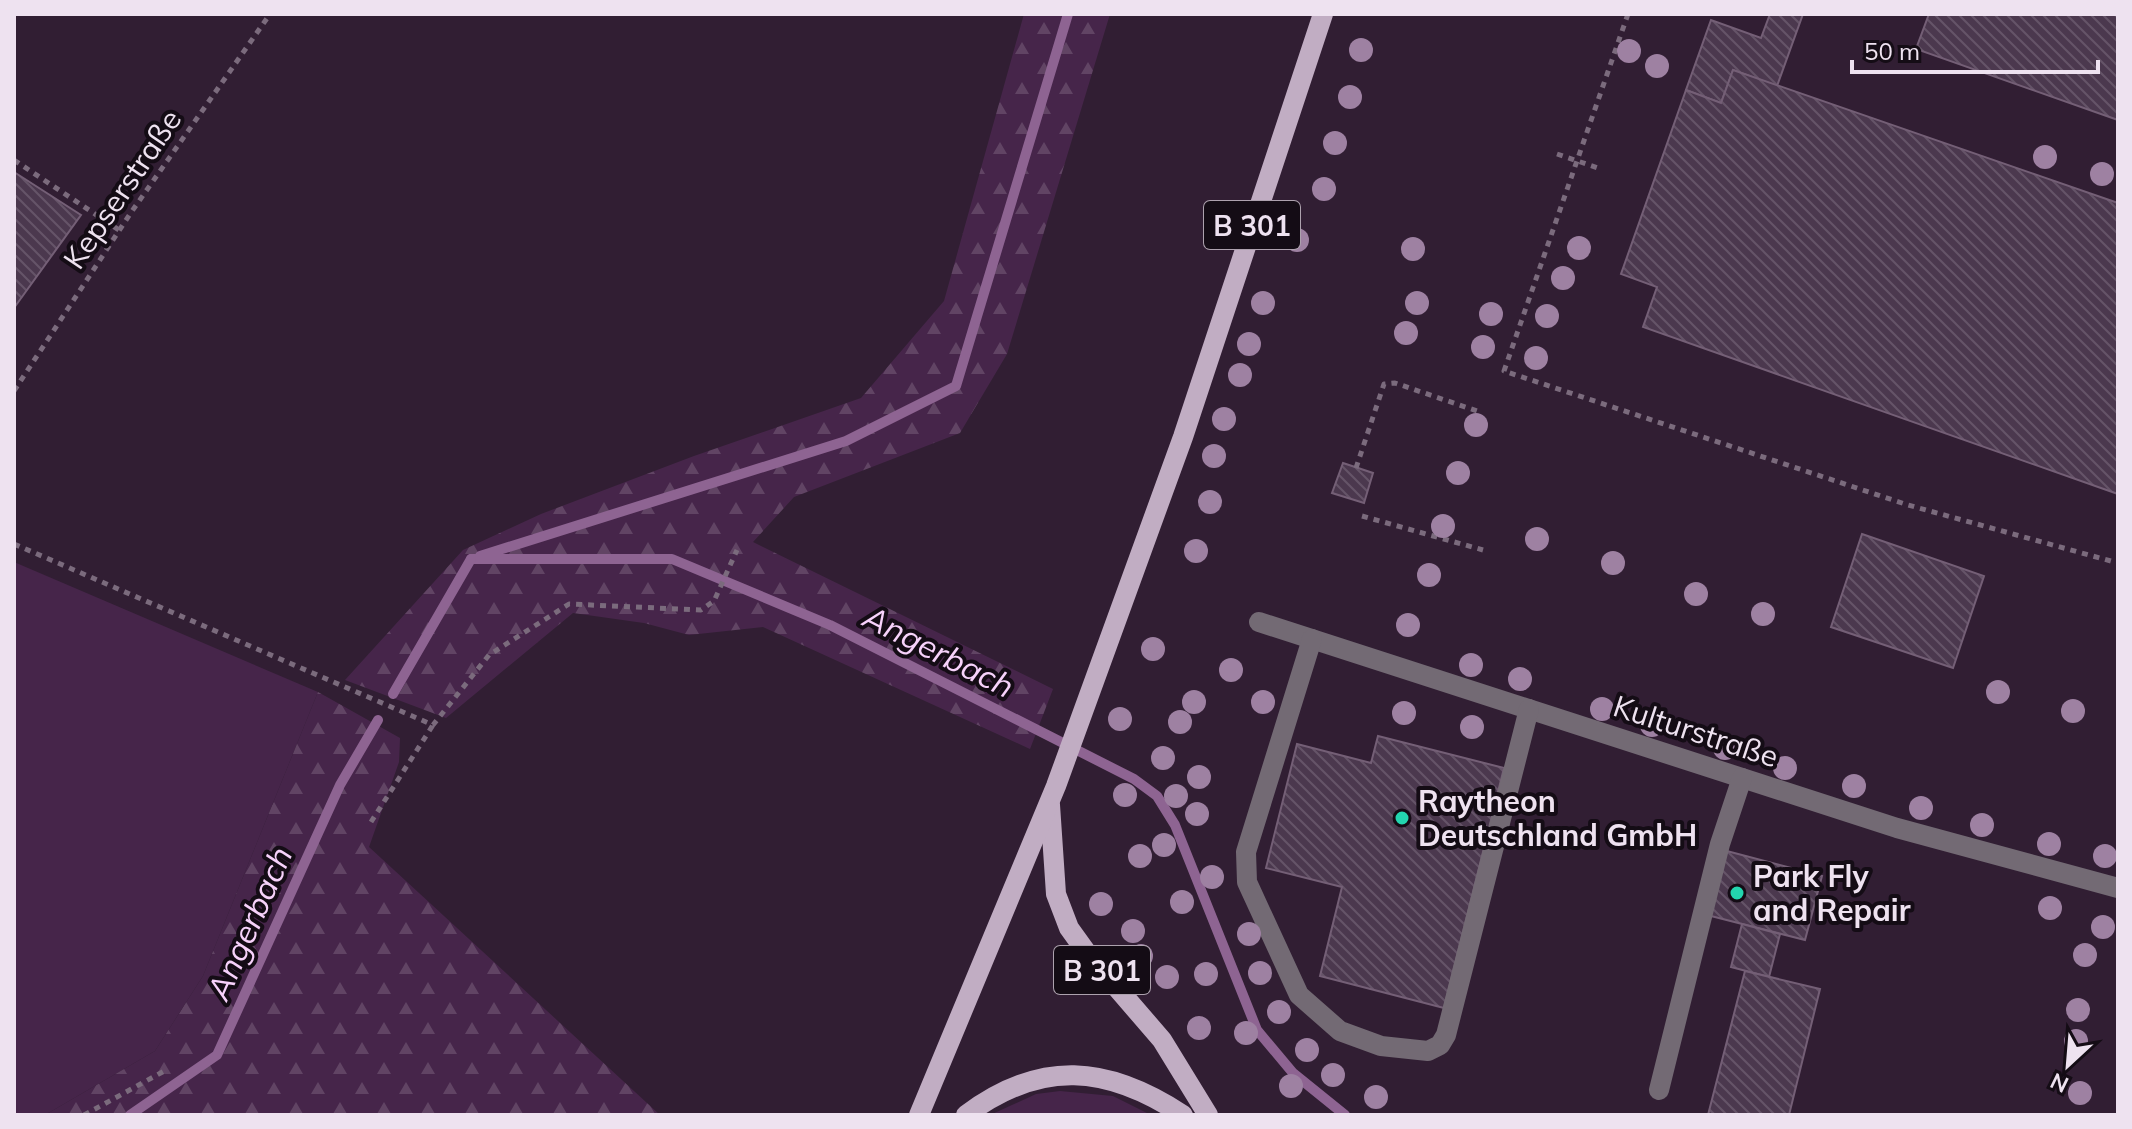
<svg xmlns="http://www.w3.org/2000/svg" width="2132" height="1129" font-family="Mulish,sans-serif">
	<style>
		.green { fill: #46254a }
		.forest { fill: url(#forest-firs) }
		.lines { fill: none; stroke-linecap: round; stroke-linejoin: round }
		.stream { stroke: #8e6492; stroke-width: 10 }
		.building { fill: url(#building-back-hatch); stroke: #745f76; stroke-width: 2 }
		.path { stroke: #7b6b7d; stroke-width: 5; stroke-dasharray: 6 6; stroke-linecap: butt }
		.minor { stroke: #736a74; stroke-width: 20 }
		.major { stroke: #c1adc3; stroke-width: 20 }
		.tree { fill: #9e81a2 }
		.poi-dot { fill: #23d5af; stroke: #140c15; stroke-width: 3 }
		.labels { text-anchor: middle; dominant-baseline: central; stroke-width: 8; stroke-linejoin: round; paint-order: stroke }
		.shield { fill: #140c15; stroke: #ada2ae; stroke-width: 2 }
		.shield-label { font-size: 28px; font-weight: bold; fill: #eee2f0 }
		.street-label { font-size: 30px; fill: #eee2f0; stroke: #140c15 }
		.poi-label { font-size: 30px; font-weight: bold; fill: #eee2f0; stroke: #140c15; text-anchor: start }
		.water-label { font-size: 32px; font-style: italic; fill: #f7d2fb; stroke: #140c15 }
	</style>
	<defs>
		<pattern id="forest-firs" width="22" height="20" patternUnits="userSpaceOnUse" patternTransform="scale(2)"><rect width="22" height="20" fill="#46254a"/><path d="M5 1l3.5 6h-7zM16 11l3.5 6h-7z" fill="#614464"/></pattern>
		<pattern id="building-back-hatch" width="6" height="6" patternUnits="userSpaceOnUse" patternTransform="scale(2)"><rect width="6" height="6" fill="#4b384e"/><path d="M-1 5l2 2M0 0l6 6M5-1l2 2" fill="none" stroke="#655468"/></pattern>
	</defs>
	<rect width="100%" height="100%" fill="#311e33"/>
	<g class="green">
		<path d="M14,562l304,130 -115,284 -48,75 -110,64h-31z"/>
		<path d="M1060,1091l53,5 38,19h-161l46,-21z"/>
	</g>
	<g class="forest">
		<path d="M1024,14h86l-103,340 -47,79 -166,64 -41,45 300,147 -23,60 -267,-122 -74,8 -45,-12 -71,-10 -127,105 -101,-38 118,-130 78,-36 153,-58 167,-58 83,-97z"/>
		<path d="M318,692l82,46 -1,24 -30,85 291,268h-615l110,-64 48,-75z"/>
	</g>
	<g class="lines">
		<g class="stream">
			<path d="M480,556l366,-115 110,-55 112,-372"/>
			<path d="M471,559h201l158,66 304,154 23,17 18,29 82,205 36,43 52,42"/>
			<path d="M393,694l78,-135"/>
			<path d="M130,1115l87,-60 123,-270 38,-65"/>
		</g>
	</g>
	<g class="building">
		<path d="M1770,14h33l-26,72 -44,-16 -12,33 -35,-13 25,-70 50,18z"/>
		<path d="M1929,14h189v106l-202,-71z"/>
		<path d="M1733,70l385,133v291l-475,-167 14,-40 -36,-13 65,-184 35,13z"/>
		<path d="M14,172l67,43 -67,93z"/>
		<path d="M1343,463l30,10 -9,30 -32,-10z"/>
		<path d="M1862,534l122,42 -31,92 -122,-41z"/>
		<path d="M1378,736l126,32 -60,240 -124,-32 22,-89 -76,-19 31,-124 74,19z"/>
		<path d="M1723,850l99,26 -17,64 -98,-25z"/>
		<path d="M1742,924l38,10 -11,43 -38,-10z"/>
		<path d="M1745,971l75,18 -31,126h-81z"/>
	</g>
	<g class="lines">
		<g class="path">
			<path d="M1628,14l-124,357 404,134 210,58"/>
			<path d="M1557,154l41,14"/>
			<path d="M14,160l105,70"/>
			<path d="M14,391l116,-177 140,-200"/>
			<path d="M1356,468l28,-84 11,-1 85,29"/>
			<path d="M1362,516l121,34"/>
			<path d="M14,544l419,181 56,-70 80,-51 132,6 13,-9 23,-51"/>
			<path d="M371,822l62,-97"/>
			<path d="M84,1115l84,-46"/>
		</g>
		<g class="minor">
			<path d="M1259,622l638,206 221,60"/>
			<path d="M1312,639l-66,213 1,30 52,113 41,36 41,15 47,5 12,-6 6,-10 83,-326"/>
			<path d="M1659,1090l61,-246 22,-66"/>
		</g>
		<g class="major">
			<path d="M1050,805l6,89 13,34 18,25 75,87 46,75"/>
			<path d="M919,1115l137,-329 127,-349 140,-423"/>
			<path d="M966,1115c75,-56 141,-50 217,0"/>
		</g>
	</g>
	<g class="tree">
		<circle cx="1361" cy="50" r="12"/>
		<circle cx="1629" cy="51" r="12"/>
		<circle cx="1657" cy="66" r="12"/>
		<circle cx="1350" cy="97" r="12"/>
		<circle cx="1335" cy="143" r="12"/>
		<circle cx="2045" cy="157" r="12"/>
		<circle cx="2102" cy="174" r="12"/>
		<circle cx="1324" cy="189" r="12"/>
		<circle cx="1297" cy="240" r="12"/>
		<circle cx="1579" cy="248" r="12"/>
		<circle cx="1413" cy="249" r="12"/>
		<circle cx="1563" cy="278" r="12"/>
		<circle cx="1263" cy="303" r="12"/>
		<circle cx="1417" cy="303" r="12"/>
		<circle cx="1491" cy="314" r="12"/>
		<circle cx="1547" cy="316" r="12"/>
		<circle cx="1406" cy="333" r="12"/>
		<circle cx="1249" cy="344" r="12"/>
		<circle cx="1483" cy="347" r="12"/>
		<circle cx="1536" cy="358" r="12"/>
		<circle cx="1240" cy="375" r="12"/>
		<circle cx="1224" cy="419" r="12"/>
		<circle cx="1476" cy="425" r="12"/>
		<circle cx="1214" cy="456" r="12"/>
		<circle cx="1458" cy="473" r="12"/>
		<circle cx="1210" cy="502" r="12"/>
		<circle cx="1443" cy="526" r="12"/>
		<circle cx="1537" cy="539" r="12"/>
		<circle cx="1196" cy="551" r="12"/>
		<circle cx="1613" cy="563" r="12"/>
		<circle cx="1429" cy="575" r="12"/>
		<circle cx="1696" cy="594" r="12"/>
		<circle cx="1763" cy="614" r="12"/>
		<circle cx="1408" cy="625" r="12"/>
		<circle cx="1153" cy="649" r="12"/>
		<circle cx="1471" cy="665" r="12"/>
		<circle cx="1231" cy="670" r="12"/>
		<circle cx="1520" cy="679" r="12"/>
		<circle cx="1998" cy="692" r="12"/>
		<circle cx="1194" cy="702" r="12"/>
		<circle cx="1263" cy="702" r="12"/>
		<circle cx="1602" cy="709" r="12"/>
		<circle cx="2073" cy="711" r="12"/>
		<circle cx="1404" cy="713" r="12"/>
		<circle cx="1120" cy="719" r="12"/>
		<circle cx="1180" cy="722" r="12"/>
		<circle cx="1652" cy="725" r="12"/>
		<circle cx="1472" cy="727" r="12"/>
		<circle cx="1725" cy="748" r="12"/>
		<circle cx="1163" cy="758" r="12"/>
		<circle cx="1785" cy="768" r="12"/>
		<circle cx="1199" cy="777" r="12"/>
		<circle cx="1854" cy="786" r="12"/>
		<circle cx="1125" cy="795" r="12"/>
		<circle cx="1176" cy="796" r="12"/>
		<circle cx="1921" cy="808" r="12"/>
		<circle cx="1197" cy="814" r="12"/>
		<circle cx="1982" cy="825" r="12"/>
		<circle cx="2049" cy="844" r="12"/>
		<circle cx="1164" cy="845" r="12"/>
		<circle cx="1140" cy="856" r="12"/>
		<circle cx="2105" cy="856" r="12"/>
		<circle cx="1212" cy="877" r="12"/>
		<circle cx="1182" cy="902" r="12"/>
		<circle cx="1101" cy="904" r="12"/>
		<circle cx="2050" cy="908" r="12"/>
		<circle cx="2103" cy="927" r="12"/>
		<circle cx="1133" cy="931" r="12"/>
		<circle cx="1249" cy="934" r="12"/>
		<circle cx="2085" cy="955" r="12"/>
		<circle cx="1141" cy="956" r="12"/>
		<circle cx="1260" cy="973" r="12"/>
		<circle cx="1206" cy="974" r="12"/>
		<circle cx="1167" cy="977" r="12"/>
		<circle cx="2078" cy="1010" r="12"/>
		<circle cx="1279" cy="1012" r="12"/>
		<circle cx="1199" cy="1028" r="12"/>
		<circle cx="1246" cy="1033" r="12"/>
		<circle cx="2076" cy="1041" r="12"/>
		<circle cx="1307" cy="1050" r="12"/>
		<circle cx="1333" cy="1075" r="12"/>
		<circle cx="1291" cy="1086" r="12"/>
		<circle cx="2080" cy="1093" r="12"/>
		<circle cx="1376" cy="1097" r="12"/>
	</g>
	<g class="poi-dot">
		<circle cx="1402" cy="818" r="8"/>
		<circle cx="1737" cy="893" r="8"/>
	</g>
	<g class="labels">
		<g class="shield">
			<rect x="1204" y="201" width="96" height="48" rx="6"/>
			<rect x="1054" y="946" width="96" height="48" rx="6"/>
		</g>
		<g class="shield-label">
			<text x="1252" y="225">B 301</text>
			<text x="1102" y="970">B 301</text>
		</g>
		<g class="street-label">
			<text transform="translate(122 189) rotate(-56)">Kepserstraße</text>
			<text transform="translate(1696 731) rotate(18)">Kulturstraße</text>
		</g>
		<g class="poi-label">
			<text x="1418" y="801">Raytheon<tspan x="1418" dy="34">Deutschland GmbH</tspan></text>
			<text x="1753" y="876">Park Fly<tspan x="1753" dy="34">and Repair</tspan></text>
		</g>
		<g class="water-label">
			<text transform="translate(939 651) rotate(27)">Angerbach</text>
			<text transform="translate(249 923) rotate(-66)">Angerbach</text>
		</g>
	</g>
	<rect width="2132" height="1129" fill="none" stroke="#eee2f0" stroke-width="32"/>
	<g transform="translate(2068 1065) rotate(206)" stroke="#140c15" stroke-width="6" paint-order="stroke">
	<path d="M0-6L14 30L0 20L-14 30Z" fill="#eee2f0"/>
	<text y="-12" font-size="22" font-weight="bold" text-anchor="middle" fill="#eee2f0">N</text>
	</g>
	<path d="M1852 60v12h246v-12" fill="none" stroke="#eee2f0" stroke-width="4"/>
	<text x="1864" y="60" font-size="24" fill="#eee2f0" stroke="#140c15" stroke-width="6" paint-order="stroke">50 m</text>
</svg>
